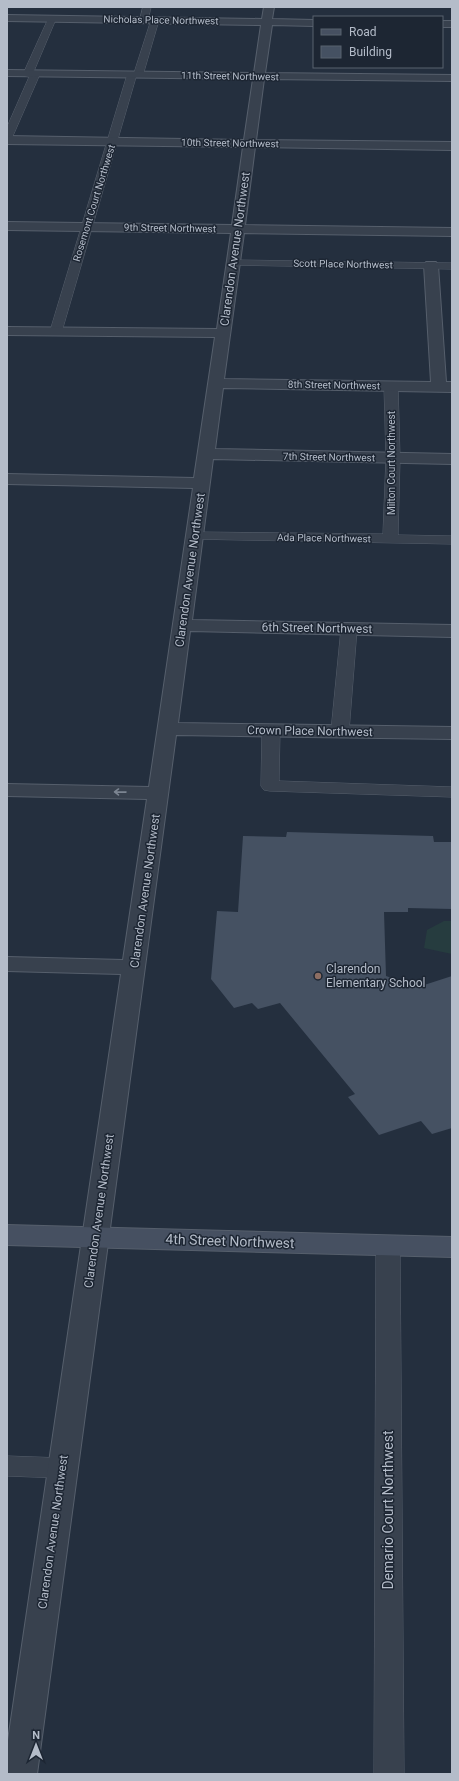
<svg xmlns="http://www.w3.org/2000/svg" width="459" height="1781" font-family="Roboto,sans-serif">
	<style>
		.green { fill: #263c3f }
		.building { fill: #455162 }
		.lines { fill: none; stroke-linecap: round; stroke-linejoin: round }
		.lane-casing { stroke: #565f6c; stroke-width: 1 }
		.street-casing { stroke: #565f6c; stroke-width: 2 }
		.secondary-casing { stroke: #565f6c; stroke-width: 2 }
		.lane { fill: #38414e; fill-rule: evenodd }
		.street { fill: #38414e; fill-rule: evenodd }
		.secondary { fill: #465061; fill-rule: evenodd }
		.oneway { stroke: #7c8592 }
		.education-dot { fill: #8d6e63; stroke: #1d2633; stroke-width: 1.5 }
		.labels { text-anchor: middle; dominant-baseline: central; stroke-width: 3; stroke-linejoin: round; paint-order: stroke }
		.far-street-label { font-size: 10px; fill: #b4bcc9; stroke: #1d2633 }
		.street-label { font-size: 12px; fill: #b4bcc9; stroke: #1d2633 }
		.poi-label { font-size: 12px; fill: #b4bcc9; stroke: #1d2633; text-anchor: start }
		.near-street-label { font-size: 14px; fill: #b4bcc9; stroke: #1d2633 }
	</style>
	<rect width="100%" height="100%" fill="#242f3e"/>
	<path class="green" d="M444,921h8v33l-28,-6 3,-18z"/>
	<path class="building" d="M287,832l146,4 1,6h18v67l-44,-1v4h-24l2,64 32,11 34,-11v152l-20,6 -11,-13 -42,14 -31,-38 7,-3 -75,-91 -22,6 -6,-6 -18,5 -23,-29 6,-68 21,1 5,-76 43,1z"/>
	<g class="lines">
		<defs>
			<g id="lane">
				<path d="M143,7h8l-3,13 -4,3 -4,-3z"/>
				<path d="M52,16l4,3 -22,52 4,1 2,2 -28,64 -5,3v-14l22,-50 -4,-1 -2,-2 25,-55z"/>
				<path d="M155,17l4,3 -16,55 -2,2h-5l-74,254 -2,3h-8l-2,-3 77,-256 2,-2h5l17,-53z"/>
				<path d="M233,260l219,3v6l-223,-4 -2,-2z"/>
				<path d="M391,382l5,1 2,3 2,72 -2,77 54,1v8l-262,-5 -2,-3 2,-3 5,-1 188,2 3,-76 -2,-72 2,-3z"/>
				<path d="M349,624l6,2 2,3 -8,102 -3,4 -6,1 -6,-1 -3,-4 10,-102 2,-3z"/>
				<path d="M271,725l6,1 3,4 -1,51 173,6v10l-182,-6 -6,-1 -3,-4 1,-56 3,-4z"/>
				<path d="M388,1237l8,2 4,6 4,529h-30l2,-529 4,-6z"/>
				<path d="M7,1456l55,2 9,3 4,7 -4,7 -9,3 -55,-2z"/>
			</g>
			<g id="street">
				<path d="M264,7h10l-2,12 42,1v6l-42,-1 -7,48 187,2v6l-188,-2 -8,61 196,2v8l-197,-3 -10,78 207,3v8l-208,-3 -20,146 207,3 -7,-117 2,-3h10l2,3 8,117h6v10l-229,-4 -8,61 237,5v10l-239,-5 -21,161 260,5v12l-262,-6 -12,92 274,4v12l-276,-4 -139,1039h-30v-27l114,-773 -114,-3v-14l116,3 24,-161 -140,-3v-12l142,3 44,-299 -186,-4v-10l187,4 21,-141 -208,-2v-8l210,2 14,-96 -224,-3v-8l225,3 11,-78 -236,-3v-8l237,4 9,-61 -246,-3v-6l247,3 7,-48 -254,-4v-6l255,4z"/>
				<rect x="442" y="21" width="10" height="6"/>
			</g>
			<path id="secondary" d="M7,1225l445,12v20l-445,-12z"/>
		</defs>
		<use href="#lane" class="lane-casing"/>
		<use href="#street" class="street-casing"/>
		<use href="#secondary" class="secondary-casing"/>
		<use href="#lane" class="lane"/>
		<use href="#street" class="street"/>
		<use href="#secondary" class="secondary"/>
	</g>
	<defs><path id="oneway-shaft" d="M-6 0H5M1.5-3L5.5 0L1.5 3" fill="none" stroke-width="1.6" stroke-linecap="round" stroke-linejoin="round"/></defs>
	<use class="oneway" href="#oneway-shaft" transform="translate(120 792) rotate(-179)"/>
	<circle class="education-dot" cx="318" cy="976" r="4"/>
	<g class="labels">
		<g class="far-street-label">
			<text transform="translate(161 20) rotate(1)">Nicholas Place Northwest</text>
			<text transform="translate(230 76) rotate(1)">11th Street Northwest</text>
			<text transform="translate(230 143) rotate(1)">10th Street Northwest</text>
			<text transform="translate(94 203) rotate(-73)">Rosemont Court Northwest</text>
			<text transform="translate(170 228) rotate(1)">9th Street Northwest</text>
			<text transform="translate(343 264) rotate(1)">Scott Place Northwest</text>
			<text transform="translate(334 385) rotate(1)">8th Street Northwest</text>
			<text transform="translate(329 457) rotate(1)">7th Street Northwest</text>
			<text transform="translate(391 463) rotate(-90)">Milton Court Northwest</text>
			<text transform="translate(324 538) rotate(1)">Ada Place Northwest</text>
		</g>
		<g class="street-label">
			<text transform="translate(235 249) rotate(-82)">Clarendon Avenue Northwest</text>
			<text transform="translate(190 570) rotate(-82)">Clarendon Avenue Northwest</text>
			<text transform="translate(317 628) rotate(1)">6th Street Northwest</text>
			<text transform="translate(310 731) rotate(1)">Crown Place Northwest</text>
			<text transform="translate(145 891) rotate(-82)">Clarendon Avenue Northwest</text>
			<text transform="translate(99 1211) rotate(-82)">Clarendon Avenue Northwest</text>
			<text transform="translate(53 1532) rotate(-82)">Clarendon Avenue Northwest</text>
		</g>
		<g class="poi-label">
			<text x="326" y="969">Clarendon<tspan x="326" dy="14">Elementary School</tspan></text>
		</g>
		<g class="near-street-label">
			<text transform="translate(230 1241) rotate(2)">4th Street Northwest</text>
			<text transform="translate(388 1510) rotate(-90)">Demario Court Northwest</text>
		</g>
	</g>
	<rect width="459" height="1781" fill="none" stroke="#b4bcc9" stroke-width="16"/>
	<rect x="313" y="16" width="130" height="52" fill="#1d2633" stroke="#59626f"/>
	<rect x="321" y="29" width="20" height="6" fill="#465061" stroke="#59626f"/>
	<text x="349" y="36" font-size="12" fill="#b4bcc9">Road</text>
	<rect x="321" y="46" width="20" height="12" fill="#455162" stroke="#59626f"/>
	<text x="349" y="56" font-size="12" fill="#b4bcc9">Building</text>
	<g transform="translate(36 1745)" stroke="#1d2633" stroke-width="3" paint-order="stroke">
	<path d="M0-3L7 15L0 10L-7 15Z" fill="#b4bcc9"/>
	<text y="-6" font-size="11" font-weight="bold" text-anchor="middle" fill="#b4bcc9">N</text>
	</g>
</svg>
